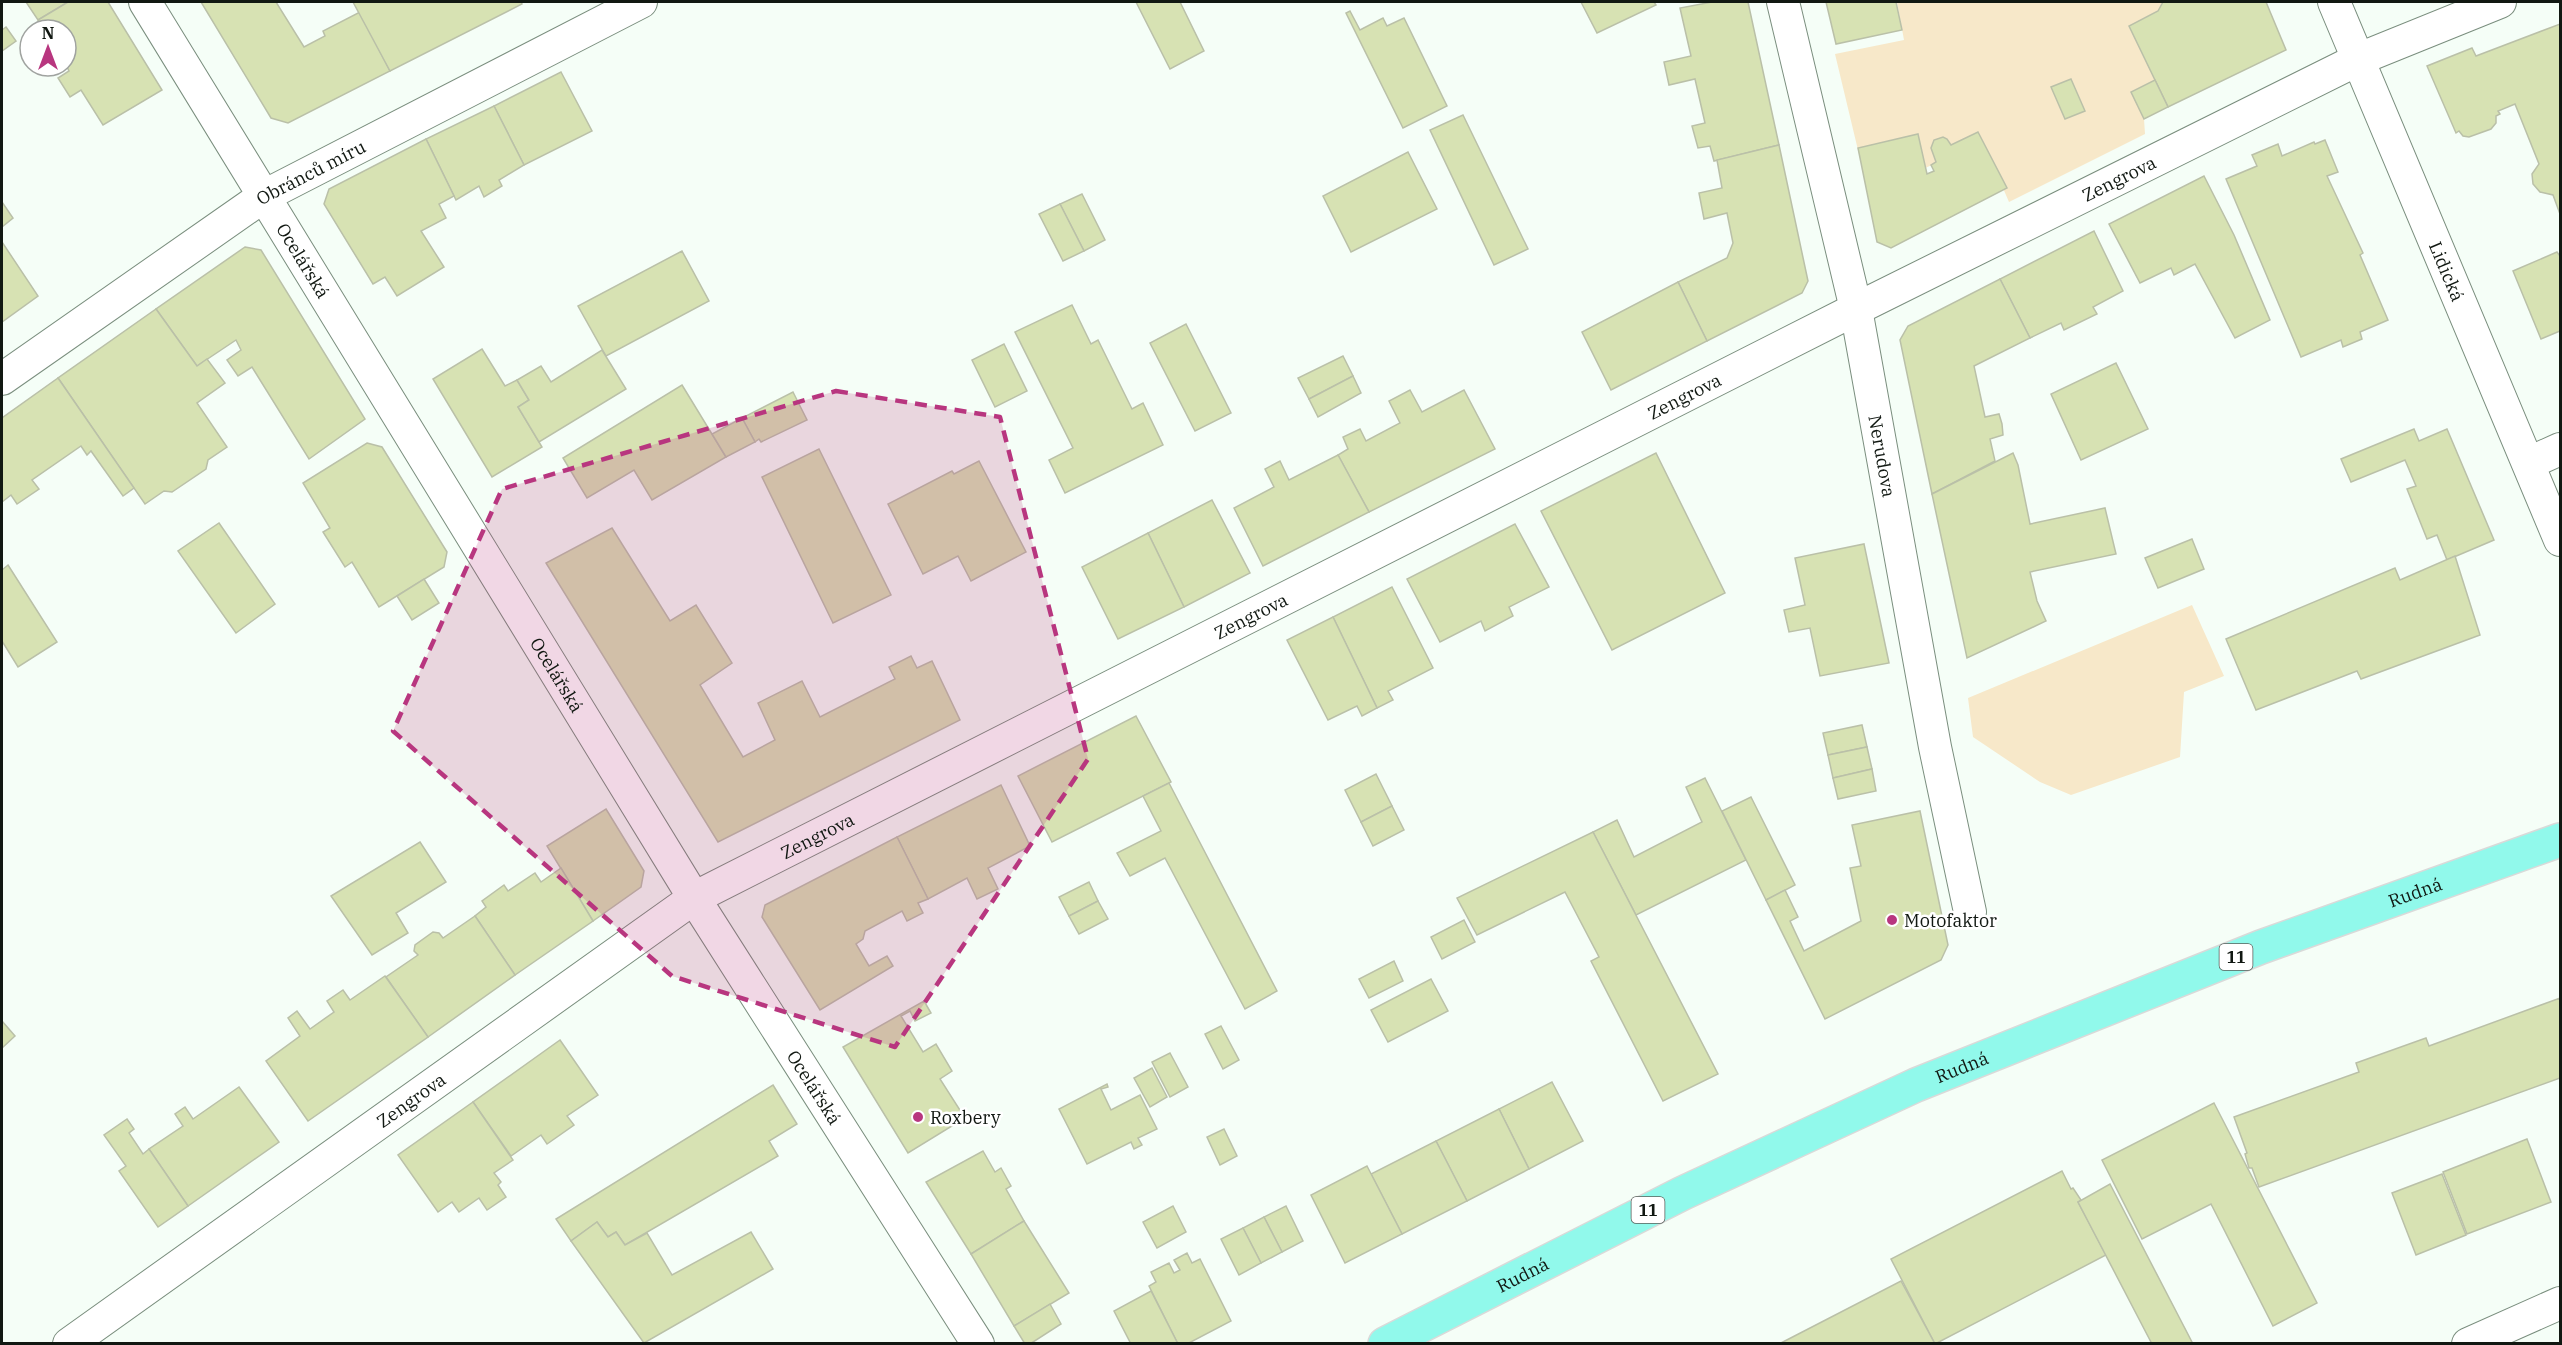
<svg xmlns="http://www.w3.org/2000/svg" width="2562" height="1345" font-family="'IBM Plex Serif',serif">
	<style>
		.green { fill: #f7e8c9 }
		.building { fill: #d7e2b3; stroke: #bac0a8; stroke-width: 1.5 }
		.lines { fill: none; stroke-linecap: round; stroke-linejoin: round }
		.street-casing { stroke: #7a8e7e; stroke-width: 34 }
		.primary-casing { stroke: #d9dad9; stroke-width: 36 }
		.street { stroke: #fff; stroke-width: 32 }
		.primary { stroke: #91f9eb; stroke-width: 33 }
		.marked { fill: #b8367f; fill-opacity: 0.2; stroke: #b8367f; stroke-width: 4.5; stroke-dasharray: 12 8; stroke-linejoin: round }
		.poi-dot { fill: #b8367f; stroke: #fff; stroke-width: 2 }
		.labels { text-anchor: middle; dominant-baseline: central; stroke-width: 5; stroke-linejoin: round; paint-order: stroke }
		.shield { fill: #fff; stroke: #585d59; stroke-width: 1.5 }
		.shield-label { font-size: 16px; font-weight: bold; fill: #111812 }
		.street-label { font-size: 18px; fill: #111812; stroke: #fff }
		.poi-label { font-size: 18px; fill: #111812; stroke: #fff; text-anchor: start }
	</style>
	<rect width="100%" height="100%" fill="#f5fef7"/>
	<g class="green">
		<path d="M1897,2h266l-5,9 -29,15 26,54 -24,12 13,27 1,15 -136,68 -26,-60 -60,27 -60,2 -28,-117 69,-14z"/>
		<path d="M2192,605l32,71 -40,16 -4,65 -109,38 -31,-13 -67,-45 -5,-39z"/>
	</g>
	<g class="building">
		<path d="M26,2h42l-30,18z"/>
		<path d="M68,2h40l54,88 -59,35 -22,-35 -11,7 -12,-19 11,-7 -3,-6v-35h-22l-6,-10z"/>
		<path d="M201,2h75l28,45 21,-11 -2,-5 37,-19 30,59 -102,52 -17,-5z"/>
		<path d="M353,2h168l1,2 -132,67z"/>
		<path d="M1136,2h44l24,49 -34,18z"/>
		<path d="M1581,2h73l2,3 -59,28z"/>
		<path d="M1712,2h36l31,143 -65,16 -4,-15 -12,2 -6,-22 13,-3 -10,-44 -26,6 -5,-23 27,-6 -11,-48z"/>
		<path d="M1826,2h70l6,28 -66,14z"/>
		<path d="M2163,2h103l20,48 -118,57 -39,-81 29,-15z"/>
		<path d="M1350,11l10,19 23,-12 4,8 17,-8 43,88 -44,22 -57,-115z"/>
		<path d="M2560,24v190l-7,-19 -13,-3 -7,-8 -1,-10 7,-10 -24,-60 -17,7 2,3 -4,2v7l-5,6 -22,8 -6,-1 -4,-5 -3,2 -29,-67 45,-18 4,8z"/>
		<path d="M6,27l10,14 -14,10v-21z"/>
		<path d="M561,72l31,59 -68,34 -30,-59z"/>
		<path d="M2071,79l14,32 -20,8 -14,-32z"/>
		<path d="M2155,80l13,27 -24,12 -13,-27z"/>
		<path d="M494,106l30,59 -25,15 3,6 -18,11 -5,-11 -23,14 -30,-61z"/>
		<path d="M1463,115l65,134 -34,16 -64,-135z"/>
		<path d="M1978,132l29,56 -116,60 -14,-6 -19,-94 60,-14 9,40 7,-3 -3,-6 5,-3 -5,-14 3,-8 9,-3 4,2 4,6z"/>
		<path d="M426,139l28,57 -15,8 7,14 -25,13 23,36 -47,29 -12,-19 -12,7 -49,-80 5,-15z"/>
		<path d="M2325,140l13,32 -11,4 36,77 -3,2 28,65 -28,12 2,7 -19,8 -2,-7 -40,17 -75,-178 31,-13 -5,-11 26,-11 4,12 32,-14 1,2z"/>
		<path d="M1779,145l29,136 -6,12 -95,48 -29,-59 49,-24 6,-15 -6,-30 -23,6 -5,-26 23,-5 -5,-28z"/>
		<path d="M1408,152l29,57 -86,43 -28,-56z"/>
		<path d="M2204,176l30,59 36,85 -35,18 -40,-74 -21,11 -3,-7 -31,15 -31,-59z"/>
		<path d="M1082,194l23,46 -21,11 -24,-47z"/>
		<path d="M2,202l11,16 -11,9z"/>
		<path d="M1060,204l24,47 -21,10 -24,-47z"/>
		<path d="M2094,231l29,60 -30,16 4,7 -33,16 -3,-7 -31,15 -30,-59z"/>
		<path d="M2,242l36,54 -36,26z"/>
		<path d="M245,247l16,3 104,169 -56,40 -57,-92 -14,9 -11,-16 14,-10 -5,-10 -39,26 -41,-57z"/>
		<path d="M682,251l27,50 -103,55 -28,-50z"/>
		<path d="M2557,252l3,4v75l-19,8 -28,-68z"/>
		<path d="M2000,279l30,59 -56,28 11,51 14,-3 3,10 1,11 -13,4 5,22 -63,33 -32,-154 8,-14z"/>
		<path d="M1678,282l29,59 -96,49 -29,-58z"/>
		<path d="M1072,305l19,39 7,-4 34,69 11,-6 20,42 -98,48 -16,-33 24,-12 -58,-116z"/>
		<path d="M156,309l41,57 10,-7 18,24 -28,20 30,44 -19,13 -2,9 -34,23 -8,-1 -19,13 -87,-126z"/>
		<path d="M1186,324l45,89 -36,18 -45,-88z"/>
		<path d="M1004,344l23,47 -32,16 -23,-47z"/>
		<path d="M482,349l23,37 12,-6 12,20 -11,7 24,40 -50,30 -59,-98z"/>
		<path d="M602,350l24,39 -87,53 -21,-35 11,-7 -12,-20 24,-14 10,16z"/>
		<path d="M1343,356l10,20 -44,23 -11,-21z"/>
		<path d="M2116,363l32,66 -67,31 -30,-66z"/>
		<path d="M1353,376l8,17 -43,24 -9,-18z"/>
		<path d="M58,378l76,110 -11,8 -32,-45 -4,4 -6,-9 -49,34 7,9 -22,15 -6,-9 -9,7v-84z"/>
		<path d="M682,385l44,72 -74,43 -18,-30 -47,28 -24,-40z"/>
		<path d="M1410,390l12,22 42,-22 31,59 -126,63 -31,-57 10,-6 -5,-12 17,-8 6,12 34,-18 -11,-22z"/>
		<path d="M793,392l14,28 -46,22 -2,-3 -4,3 -13,-24z"/>
		<path d="M742,418l13,24 -29,15 -14,-23z"/>
		<path d="M2414,429l5,12 28,-12 47,111 -47,20 -10,-25 -10,4 -20,-50 9,-3 -11,-26 -54,22 -10,-23z"/>
		<path d="M367,443l15,4 65,105 -3,15 -65,40 -27,-45 -7,5 -22,-35 7,-4 -27,-45z"/>
		<path d="M819,449l72,146 -58,28 -71,-146z"/>
		<path d="M1656,453l69,140 -113,57 -71,-139z"/>
		<path d="M2013,453l5,12 12,59 75,-16 11,46 -86,18 7,29 9,20 -79,37 -35,-164z"/>
		<path d="M1338,455l31,57 -106,54 -29,-58 40,-21 -9,-18 15,-8 9,19z"/>
		<path d="M979,461l47,91 -55,29 -13,-25 -35,18 -35,-70 64,-33 2,3z"/>
		<path d="M1212,500l38,73 -66,34 -36,-74z"/>
		<path d="M219,523l56,81 -39,29 -58,-82z"/>
		<path d="M1515,524l34,63 -40,20 4,9 -28,15 -4,-10 -41,21 -33,-63z"/>
		<path d="M612,528l58,93 26,-16 36,58 -32,22 43,72 32,-17 -17,-37 44,-22 18,36 75,-38 -6,-12 22,-11 6,12 15,-7 28,59 -242,122 -172,-279z"/>
		<path d="M1148,533l36,74 -66,32 -36,-72z"/>
		<path d="M2192,539l12,30 -46,19 -13,-30z"/>
		<path d="M1864,544l25,119 -69,13 -10,-48 -21,4 -5,-22 21,-5 -10,-47z"/>
		<path d="M2455,556l25,79 -119,44 -4,-8 -101,39 -30,-71 169,-71 5,12z"/>
		<path d="M8,565l49,77 -39,25 -16,-26v-71z"/>
		<path d="M424,579l15,24 -27,17 -15,-24z"/>
		<path d="M1392,587l41,81 -45,23 5,9 -16,8 -44,-91z"/>
		<path d="M1333,617l44,91 -15,8 -5,-10 -29,14 -41,-80z"/>
		<path d="M1136,716l35,66 -119,60 -34,-66z"/>
		<path d="M1862,725l5,22 -39,8 -5,-22z"/>
		<path d="M1867,747l5,22 -39,9 -5,-23z"/>
		<path d="M1872,769l4,22 -38,8 -5,-21z"/>
		<path d="M1376,774l16,32 -31,16 -16,-32z"/>
		<path d="M1705,778l41,82 -110,55 -43,-83 24,-12 17,37 68,-35 -16,-35z"/>
		<path d="M1169,783l108,208 -32,18 -80,-151 -35,18 -13,-23 44,-22 -18,-35z"/>
		<path d="M1001,785l29,61 -42,22 10,21 -21,10 -10,-21 -39,21 -31,-62z"/>
		<path d="M1751,797l44,88 -29,15 -44,-89z"/>
		<path d="M1392,806l12,24 -31,16 -12,-24z"/>
		<path d="M606,809l38,62 -3,16 -48,34 -46,-75z"/>
		<path d="M1920,811l28,134 -7,15 -116,59 -59,-119 19,-10 13,27 -8,4 14,30 57,-30 -11,-53 11,-2 -9,-41z"/>
		<path d="M1593,832l125,242 -55,27 -72,-140 8,-4 -34,-65 -88,43 -20,-37z"/>
		<path d="M897,837l31,62 -10,4 5,10 -16,8 -5,-10 -37,20 -2,8 -7,5 13,22 18,-10 6,10 -73,44 -58,-93 3,-12z"/>
		<path d="M420,842l26,40 -50,31 12,20 -36,22 -41,-59z"/>
		<path d="M561,868l32,53 -78,54 -40,-59 11,-9 -4,-6 22,-16 4,6 27,-18 6,9z"/>
		<path d="M1089,882l9,19 -29,15 -10,-19z"/>
		<path d="M1098,901l10,18 -29,15 -10,-18z"/>
		<path d="M475,916l40,59 -87,62 -42,-60 32,-22 -4,-4 1,-6 18,-13 6,1 4,5z"/>
		<path d="M1464,920l11,22 -33,17 -11,-22z"/>
		<path d="M1394,961l9,20 -34,17 -10,-19z"/>
		<path d="M385,976l43,61 -120,84 -42,-60 34,-25 -12,-18 9,-7 13,18 24,-17 -7,-11 16,-11 7,10z"/>
		<path d="M1431,979l17,32 -60,31 -17,-32z"/>
		<path d="M2560,998v80l-301,109 -7,-19h-3l-4,-14 2,-1 -13,-36 125,-45 -3,-9 70,-25 3,8z"/>
		<path d="M924,1001l7,12 -16,8 -5,-10 -9,5 22,36 13,-8 16,27 -12,8 25,39 -57,35 -65,-106z"/>
		<path d="M2,1021l13,15 -13,12z"/>
		<path d="M1221,1026l18,34 -16,9 -18,-35z"/>
		<path d="M560,1040l38,55 -31,21 7,9 -27,19 -6,-9 -30,21 -38,-54z"/>
		<path d="M1170,1053l18,34 -18,10 -18,-35z"/>
		<path d="M1152,1068l15,29 -17,10 -16,-29z"/>
		<path d="M1552,1082l31,59 -54,28 -30,-60z"/>
		<path d="M1107,1084l1,3 -7,2 10,21 29,-15 17,34 -19,9 4,7 -8,4 -3,-7 -44,22 -28,-55z"/>
		<path d="M773,1085l24,39 -28,17 9,15 -153,89 -9,-13 -8,5 -11,-15 -26,19 -15,-22z"/>
		<path d="M239,1087l40,55 -91,64 -39,-57 34,-23 -8,-12 10,-7 8,12z"/>
		<path d="M473,1102l40,58 -19,13 7,9 -3,3 8,12 -19,13 -8,-12 -20,14 -7,-10 -14,10 -40,-57z"/>
		<path d="M2214,1103l103,200 -44,23 -62,-122 -69,35 -40,-79z"/>
		<path d="M1499,1109l30,60 -62,32 -31,-60z"/>
		<path d="M127,1119l7,10 -5,4 14,21 6,-5 39,57 -30,21 -39,-56 7,-5 -22,-31z"/>
		<path d="M1224,1129l13,27 -17,9 -13,-28z"/>
		<path d="M2527,1139l24,63 -84,32 -24,-62z"/>
		<path d="M1436,1141l31,60 -65,33 -31,-60z"/>
		<path d="M983,1151l12,21 6,-4 10,18 -5,3 18,32 -53,33 -45,-72z"/>
		<path d="M1367,1166l35,68 -57,29 -34,-68z"/>
		<path d="M2062,1171l9,18 2,-1 8,12 -3,2 28,53 -171,89 -44,-85z"/>
		<path d="M2442,1174l24,61 -50,20 -24,-62z"/>
		<path d="M2110,1184l83,160h-41l-74,-142z"/>
		<path d="M1173,1206l13,26 -29,16 -14,-26z"/>
		<path d="M1286,1206l17,35 -21,11 -18,-35z"/>
		<path d="M1264,1217l18,35 -21,11 -18,-35z"/>
		<path d="M1024,1221l45,72 -55,33 -43,-72z"/>
		<path d="M597,1222l11,15 8,-5 9,13 22,-12 25,42 79,-43 22,37 -129,74 -73,-102z"/>
		<path d="M1243,1228l18,35 -22,12 -18,-36z"/>
		<path d="M1187,1253l5,10 8,-4 31,62 -44,23h-9l-29,-58 7,-4 -5,-10 18,-9 5,10 6,-3 -6,-10z"/>
		<path d="M1901,1281l34,63h-156z"/>
		<path d="M1151,1291l27,53h-47l-17,-33z"/>
		<path d="M1050,1304l11,20 -31,20h-5l-11,-18z"/>
	</g>
	<g class="lines">
		<defs>
			<g id="street">
				<path id="s1" d="M145,2l549,896 284,446"/>
				<path id="s2" d="M1783,2l73,307 79,438 35,165"/>
				<path id="s3" d="M2334,2l226,538"/>
				<path id="s4" d="M2,379l262,-183 377,-194"/>
				<path d="M2529,463l31,-14"/>
				<path id="s5" d="M69,1344l625,-446 1162,-589 503,-250 141,-57"/>
				<path d="M2468,1344l92,-41"/>
			</g>
			<g id="primary">
				<path id="s6" d="M1385,1344l298,-151 233,-108 345,-138 299,-107"/>
			</g>
		</defs>
		<use href="#street" class="street-casing"/>
		<use href="#primary" class="primary-casing"/>
		<use href="#street" class="street"/>
		<use href="#primary" class="primary"/>
	</g>
	<path class="marked" d="M836,391l164,26 88,342 -193,288 -223,-71 -279,-245 109,-242z"/>
	<g class="poi-dot">
		<circle cx="1892" cy="920" r="6"/>
		<circle cx="918" cy="1117" r="6"/>
	</g>
	<g class="labels">
		<g class="shield">
			<rect x="2219.5" y="944" width="33" height="26" rx="4.5"/>
			<rect x="1631.5" y="1197" width="33" height="26" rx="4.5"/>
		</g>
		<g class="shield-label">
			<text x="2236" y="957">11</text>
			<text x="1648" y="1210">11</text>
		</g>
		<g class="street-label">
			<text stroke="none"><textPath href="#s4" startOffset="372">Obránců míru</textPath></text>
			<text stroke="none"><textPath href="#s5" startOffset="2364">Zengrova</textPath></text>
			<text stroke="none"><textPath href="#s1" startOffset="303">Ocelářská</textPath></text>
			<text stroke="none"><textPath href="#s3" startOffset="292">Lidická</textPath></text>
			<text stroke="none"><textPath href="#s5" startOffset="1878">Zengrova</textPath></text>
			<text stroke="none"><textPath href="#s2" startOffset="465">Nerudova</textPath></text>
			<text stroke="none"><textPath href="#s5" startOffset="1392">Zengrova</textPath></text>
			<text stroke="none"><textPath href="#s1" startOffset="789">Ocelářská</textPath></text>
			<text stroke="none"><textPath href="#s5" startOffset="906">Zengrova</textPath></text>
			<text stroke="none"><textPath href="#s6" startOffset="1126">Rudná</textPath></text>
			<text stroke="none"><textPath href="#s6" startOffset="640">Rudná</textPath></text>
			<text stroke="none"><textPath href="#s1" startOffset="1275">Ocelářská</textPath></text>
			<text stroke="none"><textPath href="#s5" startOffset="420">Zengrova</textPath></text>
			<text stroke="none"><textPath href="#s6" startOffset="154">Rudná</textPath></text>
		</g>
		<g class="poi-label">
			<text x="1904" y="920">Motofaktor</text>
			<text x="930" y="1117">Roxbery</text>
		</g>
	</g>
	<rect width="2562" height="1345" fill="none" stroke="#111812" stroke-width="6"/>
	<g transform="translate(48 48)"><circle r="28" fill="#ffffff" stroke="#a0a3a0" stroke-width="1.5"/>
	<path d="M0-4.5L10 22L0 15L-10 22Z" fill="#b8367f"/>
	<text y="-9" font-size="16" font-weight="bold" text-anchor="middle" fill="#111812">N</text>
	</g>
</svg>
